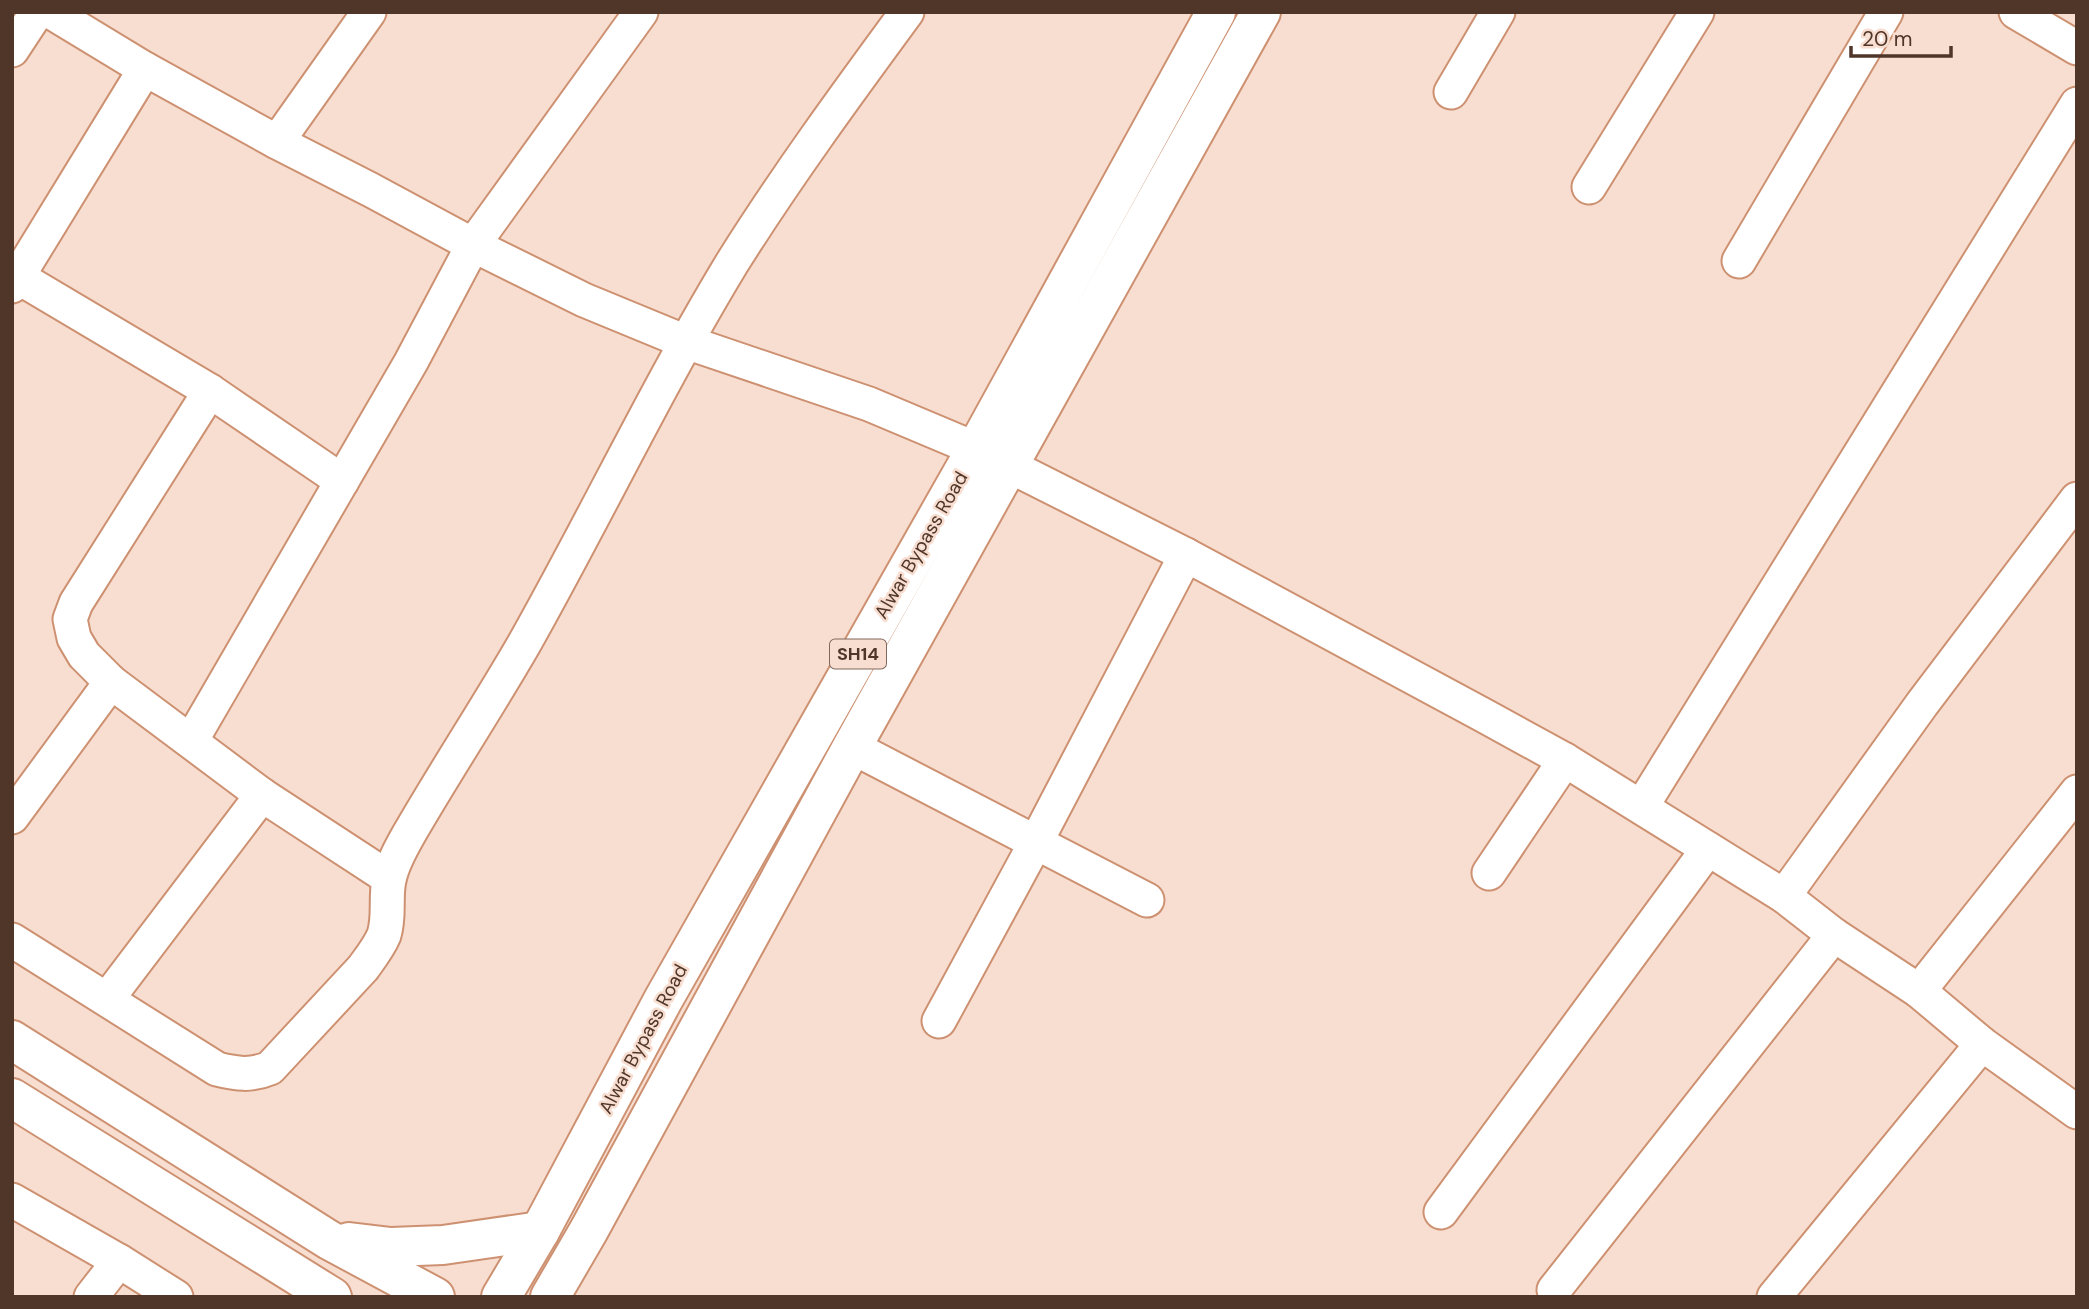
<svg xmlns="http://www.w3.org/2000/svg" width="2089" height="1309" font-family="'DM Sans',sans-serif">
	<style>
		.lines { fill: none; stroke-linecap: round; stroke-linejoin: round }
		.minor-casing { stroke: #cd9171; stroke-width: 37 }
		.major-casing { stroke: #cd9171; stroke-width: 42 }
		.minor { stroke: #fff; stroke-width: 33 }
		.major { stroke: #fff; stroke-width: 38 }
		.labels { text-anchor: middle; dominant-baseline: central; stroke-width: 5; stroke-linejoin: round; paint-order: stroke }
		.shield { fill: #f8ded1; stroke: #82685b; stroke-width: 2 }
		.shield-label { font-size: 18px; font-weight: bold; fill: #4f3628 }
		.street-label { font-size: 19px; fill: #4f3628; stroke: #f8ded1 }
	</style>
	<rect width="100%" height="100%" fill="#f8ded1"/>
	<g class="lines">
		<defs>
			<g id="minor">
				<path d="M51,12l94,57 132,73 94,48 102,55 111,55 102,42 183,62 107,45 210,106 297,160 82,45 219,136 50,39 85,56 63,53 95,68"/>
				<path d="M2016,12l61,36"/>
				<path d="M12,50l25,-38"/>
				<path d="M1451,92l47,-80"/>
				<path d="M277,142l92,-130"/>
				<path d="M1589,187l108,-175"/>
				<path d="M1739,261l147,-249"/>
				<path d="M18,277l192,114 132,90"/>
				<path d="M12,286l133,-217"/>
				<path d="M210,391l-134,212 -6,16 4,19 10,17 27,27 151,113 127,83"/>
				<path d="M191,741l220,-379 62,-117 168,-233"/>
				<path d="M852,747l295,153"/>
				<path d="M1642,806l435,-702"/>
				<path d="M12,817l99,-135"/>
				<path d="M1489,873l76,-113"/>
				<path d="M1784,896l138,-192 155,-205"/>
				<path d="M12,940l205,129c20,5 34,7 53,-1l93,-100c8,-11 16,-21 21,-33 6,-19 1,-37 5,-55 3,-16 12,-32 20,-46 37,-64 78,-126 115,-190 71,-126 133,-257 208,-381 54,-86 114,-168 175,-251"/>
				<path d="M1919,991l158,-199"/>
				<path d="M108,998l154,-203"/>
				<path d="M939,1021l97,-179 150,-287"/>
				<path d="M12,1200l107,61 57,36"/>
				<path d="M1441,1212l267,-363"/>
				<path d="M1554,1290l280,-355"/>
				<path d="M91,1297l28,-36"/>
				<path d="M1774,1297l208,-253"/>
			</g>
			<g id="major">
				<path d="M12,1040l317,200 106,57"/>
				<path d="M12,1098l320,199"/>
				<path d="M349,1242l42,5 52,-2 97,-14"/>
				<path d="M501,1297l39,-66 123,-231 313,-551 240,-437"/>
				<path d="M550,1297l39,-67 263,-483 409,-735"/>
			</g>
		</defs>
		<use href="#minor" class="minor-casing"/>
		<use href="#major" class="major-casing"/>
		<use href="#minor" class="minor"/>
		<use href="#major" class="major"/>
	</g>
	<g class="labels">
		<rect class="shield" x="830" y="639.5" width="56" height="29" rx="5"/>
		<g class="shield-label">
			<text x="858" y="654">SH14</text>
		</g>
		<g class="street-label">
			<text transform="translate(921 545) rotate(-60)">Alwar Bypass Road</text>
			<text transform="translate(643 1039) rotate(-62)">Alwar Bypass Road</text>
		</g>
	</g>
	<rect width="2089" height="1309" fill="none" stroke="#4f3628" stroke-width="28"/>
	<path d="M1851 46v10h100v-10" fill="none" stroke="#4f3628" stroke-width="3.5"/>
	<text x="1862" y="46" font-size="21" fill="#4f3628" stroke="#f8ded1" stroke-width="5" paint-order="stroke">20 m</text>
</svg>
